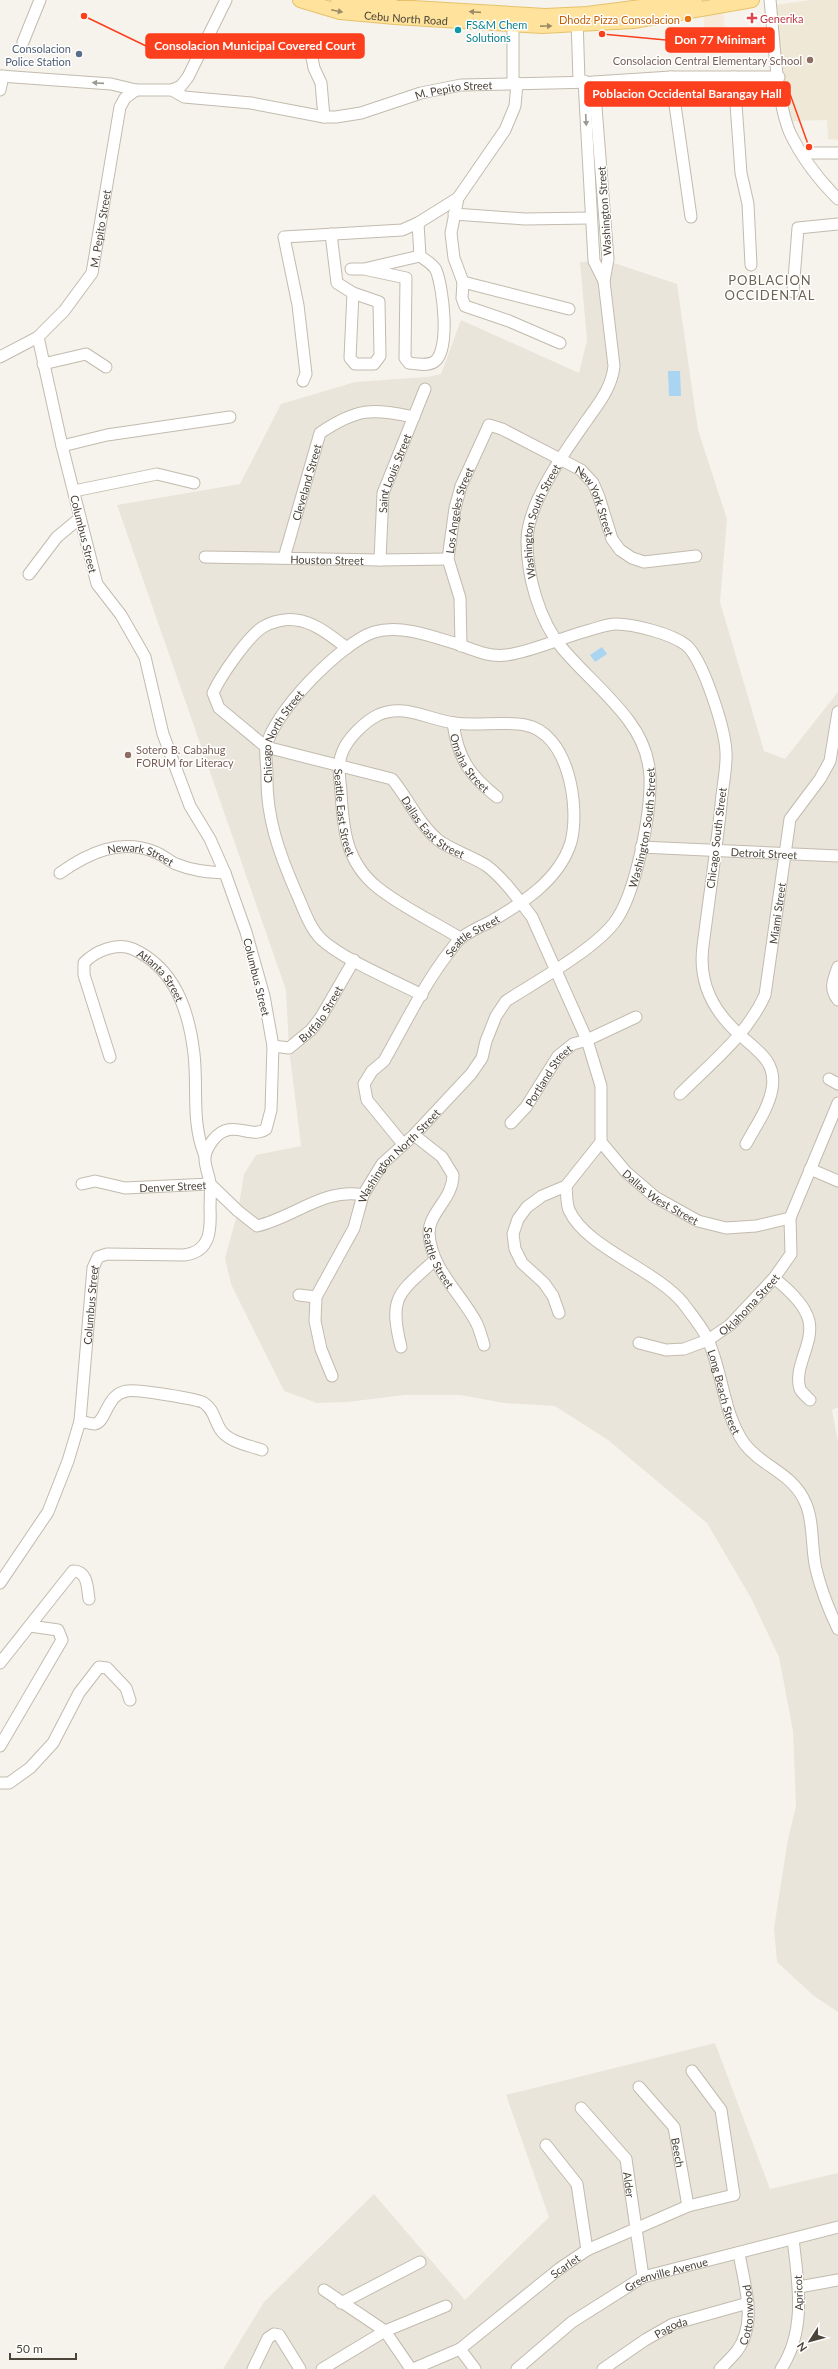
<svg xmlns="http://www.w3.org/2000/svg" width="838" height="2369" font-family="Lato,sans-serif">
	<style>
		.residential { fill: #eae5da }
		.commercial { fill: #f7ead8 }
		.education { fill: #efe8d6 }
		.water { fill: #a9d4f2 }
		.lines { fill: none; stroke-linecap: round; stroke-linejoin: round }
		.minor-casing { stroke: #c2bbae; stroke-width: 13 }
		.major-casing { stroke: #e6c16a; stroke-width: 16 }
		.minor { stroke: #fff; stroke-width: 11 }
		.major { stroke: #ffe39c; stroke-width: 14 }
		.oneway { fill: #9c8c66 }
		.oneway2 { fill: #9c9892 }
		.health-dot { fill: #e0444e; stroke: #fff; stroke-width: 1.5 }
		.food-dot { fill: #e8710a; stroke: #fff; stroke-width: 1.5 }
		.culture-dot { fill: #0f9aa8; stroke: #fff; stroke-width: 1.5 }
		.service-dot { fill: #5c6f8a; stroke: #fff; stroke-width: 1.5 }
		.education-dot { fill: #8d6e63; stroke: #fff; stroke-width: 1.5 }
		.labels { text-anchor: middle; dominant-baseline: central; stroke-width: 3; stroke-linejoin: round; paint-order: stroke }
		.street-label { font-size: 11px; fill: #4b4439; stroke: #fff }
		.health-label { font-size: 11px; fill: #be3a42; stroke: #fff; text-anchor: start }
		.food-label { font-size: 11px; fill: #c56008; stroke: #fff; text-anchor: end }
		.culture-label { font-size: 11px; fill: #0d838f; stroke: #fff; text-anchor: start }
		.service-label { font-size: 11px; fill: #4e5e75; stroke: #fff; text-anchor: end }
		.education-label { font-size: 11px; fill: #785e54; stroke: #fff; text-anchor: end }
		.quarter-label { font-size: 13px; letter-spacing: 1px; fill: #6e6250; stroke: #fff }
		.leader { fill: none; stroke: #fc3f1d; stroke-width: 1.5 }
		.callout-dot { fill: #fc3f1d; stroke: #fff; stroke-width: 1.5 }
		.callout { fill: #fc3f1d; stroke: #fc3f1d; stroke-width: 1.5 }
		.callout-label { font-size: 12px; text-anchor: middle; font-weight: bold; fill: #fff }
	</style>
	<rect width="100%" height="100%" fill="#f6f3ec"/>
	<g class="residential">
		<path d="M608,261l69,23 21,146 29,89 -7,83 44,149 21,8 53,-67v715l-6,3 6,32v570l-24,-16 -37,-34 -3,-34 14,-89 8,-33 -3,-75 -14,-74 -28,-59 -44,-75 -99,-83 -53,-34 -51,-3 -44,-8h-55l-58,7 -30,1 -33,-12 -53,-107 -6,-26 13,-47 6,-37 12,-19 45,-9 -12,-98 -3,-58 -169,-485 123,-21 41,-80 74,-22 72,-5 14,-3 20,-54 118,53 8,-33 -7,-78z"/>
		<path d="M715,2043l55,146 68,-16v196h-615l41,-67 110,-108 91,106 84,-83 -43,-122z"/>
	</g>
	<path class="commercial" d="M723,12l2,20 -21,2v-18z"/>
	<path class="education" d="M810,0h28v140l-10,-1 -1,-19 -36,1 -4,-7 -11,-109z"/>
	<g class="water">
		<path d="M668,371h12l1,25h-12z"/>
		<path d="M602,647l5,7 -12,8 -5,-7z"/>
	</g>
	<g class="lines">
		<defs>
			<g id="minor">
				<path d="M770,0c4,37 6,100 20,133 12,25 29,47 48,66"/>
				<path d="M577,18l2,63"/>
				<path d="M23,42l17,-42"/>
				<path d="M310,48l4,20 7,15 3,34"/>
				<path id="s1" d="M0,76l111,8 25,6h36l12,7 67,6 73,14h12l25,-4 60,-20 40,-8 133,-3 77,-5h108"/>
				<path d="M671,77l20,140"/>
				<path d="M734,77l7,96 7,31 3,61"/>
				<path d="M584,81l10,180 10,20"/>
				<path d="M513,83v-58"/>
				<path d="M517,83l-2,23 -10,24 -47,68 -7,35 3,25 9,24 -1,16 3,8 44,15 51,22"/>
				<path d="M0,90l3,-14"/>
				<path d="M172,90l9,-4 7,-9 38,-77"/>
				<path d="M803,153h35"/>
				<path d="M454,214l71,5 65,-1"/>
				<path d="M418,223l2,33"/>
				<path d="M331,234l6,49 16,10 -3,65 5,6h19l6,-8 -1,-54 -26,-9"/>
				<path d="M351,269h13l56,-13c5,4 13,8 16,14 7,17 15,81 -2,92 -7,4 -17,2 -25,1l-4,-5 1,-80 -42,-9"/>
				<path d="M463,282l106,27"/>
				<path d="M793,292l5,-64 40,-4"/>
				<path id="s2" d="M0,357l38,-20 26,-26 28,-38 28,-166 5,-9 11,-8"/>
				<path d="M43,364l43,-10 20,13"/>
				<path d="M303,381l3,-7 -8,-69 -14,-68 118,-7 16,-7 40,-25"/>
				<path d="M62,446l45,-11 123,-18"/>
				<path d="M74,491l83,-17 37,9"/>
				<path id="s3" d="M205,557l175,3 68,-1"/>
				<path id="s4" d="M284,558l36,-125c37,-25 52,-25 94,-16"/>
				<path id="s5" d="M380,560l3,-67 42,-104"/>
				<path d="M29,574l28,-37 23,-19"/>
				<path id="s6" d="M461,646l-1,-48 -12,-39 7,-51 6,-22 28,-61 13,4 79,41 12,13 6,14 13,42 8,11 12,8 12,4 52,-6"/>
				<path id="s7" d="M347,648c-15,-11 -32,-26 -51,-28 -10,-2 -25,2 -33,7 -15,9 -43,50 -50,66l6,15 47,39 126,32c16,19 26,44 46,61 15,11 34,16 49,26 17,13 32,34 45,51l55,123 14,46v56l25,30 29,25 43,24 28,7 30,-2 34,-8 48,-115"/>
				<path id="s8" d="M453,723c5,35 16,52 44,74"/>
				<path id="s9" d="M641,847l197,9"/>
				<path id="s10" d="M60,873c28,-20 60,-35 95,-21 8,3 14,9 21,12 17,7 32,8 49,9"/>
				<path d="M838,967c-5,13 -9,22 0,33"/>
				<path id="s11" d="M422,995c-27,-14 -80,-36 -101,-56 -12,-12 -18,-32 -25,-47 -17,-39 -30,-75 -29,-117 0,-9 -2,-19 -1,-27 6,-35 75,-105 108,-116 28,-8 60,5 86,13 16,6 29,12 46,10 25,-3 57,-18 84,-25 8,-2 17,-6 26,-6 18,0 56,10 70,21 17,14 39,84 40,107 1,17 -4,36 -5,53 -5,48 -12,94 -18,141 -5,37 10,65 37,89 18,16 37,27 32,54 -3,19 -17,38 -26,55"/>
				<path id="s12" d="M273,1046l16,2 22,-18 10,-13 33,-57"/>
				<path id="s13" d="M110,1057l-26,-82v-12c11,-12 33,-21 49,-14 42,19 56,62 61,105 4,35 -3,68 11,102"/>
				<path d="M829,1079l9,5"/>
				<path id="s14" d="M680,1094c31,-31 67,-59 85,-99l25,-176 30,-40 10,-18 8,-49"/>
				<path id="s15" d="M511,1123l15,-16 32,-51 15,-12 14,-4 49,-23"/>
				<path id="s16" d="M414,1135l28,22 11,18c0,24 -24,37 -24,58 2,37 33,61 48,91 3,7 5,14 7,21"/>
				<path id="s17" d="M403,1144l-36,-44 -3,-16 8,-13 12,-10c21,-37 40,-77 66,-110 3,-4 7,-10 11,-13 8,-6 18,-11 27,-15 33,-19 71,-42 83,-81 9,-35 -2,-109 -46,-117 -22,-4 -47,1 -70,-2 -27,-3 -50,-20 -77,-8 -14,7 -31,24 -36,38 -5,12 -2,26 -1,39 2,37 5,70 36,95 23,19 57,35 83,51"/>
				<path d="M810,1169l28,12"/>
				<path id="s18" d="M82,1184l13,-3 30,7 85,-4 28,27 19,15c36,-8 68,-39 106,-31"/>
				<path id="s19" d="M566,1186c1,8 0,16 3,24 17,38 86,59 114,93 8,11 20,25 25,37 15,33 15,73 36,103 17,24 49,29 62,61 8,19 5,44 10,65 5,21 13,41 22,60"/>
				<path d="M774,1278c14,11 31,26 35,43 5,23 -16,46 -9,68 2,4 7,8 10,11"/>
				<path d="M299,1295l17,2"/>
				<path d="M559,1313l-6,-17 -9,-13 -22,-20 -7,-14 -2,-15 5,-15 9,-12 15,-11 24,-10 35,-44"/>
				<path id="s20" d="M639,1343l27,7 18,-1 24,-9 22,-15 44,-47 17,-24 -1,-36"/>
				<path d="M401,1347c-13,-51 -2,-54 34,-87"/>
				<path id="s21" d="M332,1376l-11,-27 -6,-28 1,-24 38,-69 9,-33 19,-31 32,-29 57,-61 11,-16 4,-17 10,-25 10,-15c31,-20 86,-50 108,-78 22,-28 37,-110 36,-146 -1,-20 -9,-40 -21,-56 -20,-27 -46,-48 -67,-73 -23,-28 -35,-72 -35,-107 0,-38 39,-91 60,-121 12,-17 25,-33 27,-54l-10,-85 4,-22 -14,-177"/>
				<path d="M80,1421c4,1 11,3 15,3 12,-3 11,-30 32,-33 7,-2 73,8 77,12 10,7 10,16 16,26 8,13 28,16 42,21"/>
				<path id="s22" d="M0,1583l48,-71 20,-51 12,-40 13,-153 5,-11 9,-3 77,1c27,-3 27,-26 26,-47 0,-8 1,-17 0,-25 -1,-8 -6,-18 -5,-27 1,-5 5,-12 8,-16 18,-23 38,0 53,-11l5,-19 2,-64 -9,-50 -18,-64 -21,-59 -15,-34 -20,-33 -27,-72 -18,-77 -24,-42 -24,-31 -35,-138 -24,-109"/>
				<path d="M0,1663l73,-92c15,0 14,16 16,28"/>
				<path d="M0,1746l62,-106 -4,-10 -28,-4"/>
				<path d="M0,1783h9l21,-15 23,-25 26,-50 20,-26 8,1 19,20 4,12"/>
				<path id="s23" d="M639,2087l35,40 14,79"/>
				<path id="s24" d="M581,2108l45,51 17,118"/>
				<path d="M546,2145l31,39 10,66"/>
				<path d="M799,2287l39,-7"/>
				<path d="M324,2290l61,41 26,38"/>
				<path d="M341,2303l79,-41"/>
				<path d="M460,2349l15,20"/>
				<path d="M253,2369l15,-31 6,-4 5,1 21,34"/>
				<path d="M322,2369l63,-38 61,-25"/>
				<path id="s25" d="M413,2369l47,-20 99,-80 28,-19 101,-44 46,-11 -13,-85 -29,-39"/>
				<path id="s26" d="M517,2369l55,-47 71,-45 195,-50"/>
				<path id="s27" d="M603,2369l42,-29 28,-16 75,-21"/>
				<path id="s28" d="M720,2369c6,-6 12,-12 17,-18 21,-29 7,-66 2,-98"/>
				<path d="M781,2369c26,-39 17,-87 12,-130"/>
			</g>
			<g id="major">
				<path id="s29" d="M300,0l40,12 55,5 147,9 91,-5 119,-21"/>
				<path d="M338,0l58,7 149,9 42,-2 108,-14"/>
			</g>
		</defs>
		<use href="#minor" class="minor-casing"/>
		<use href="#major" class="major-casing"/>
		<use href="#minor" class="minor"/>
		<use href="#major" class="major"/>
	</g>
	<defs><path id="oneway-solid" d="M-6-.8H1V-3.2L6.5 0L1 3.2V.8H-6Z"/></defs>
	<g class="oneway">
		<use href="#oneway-solid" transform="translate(337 11) rotate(12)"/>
		<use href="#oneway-solid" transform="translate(475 12) rotate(-176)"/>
		<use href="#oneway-solid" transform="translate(546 26) rotate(-1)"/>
	</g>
	<g class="oneway2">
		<use href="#oneway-solid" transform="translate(98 83) rotate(-176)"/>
		<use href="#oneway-solid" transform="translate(586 120) rotate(87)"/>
	</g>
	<path class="health-dot" d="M750 12h4v4h4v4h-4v4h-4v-4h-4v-4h4z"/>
	<circle class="food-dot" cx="688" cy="19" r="4"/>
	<circle class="culture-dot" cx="458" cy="30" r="4"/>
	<circle class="service-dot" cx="79" cy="54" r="4"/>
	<g class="education-dot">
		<circle cx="810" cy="60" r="4"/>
		<circle cx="128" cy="755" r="4"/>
	</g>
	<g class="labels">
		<g class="street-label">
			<text stroke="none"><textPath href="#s29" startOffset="108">Cebu North Road</textPath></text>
			<text stroke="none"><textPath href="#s1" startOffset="462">M. Pepito Street</textPath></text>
			<text transform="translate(604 211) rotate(-94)">Washington Street</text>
			<text stroke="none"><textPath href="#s2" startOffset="172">M. Pepito Street</textPath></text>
			<text stroke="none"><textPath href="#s5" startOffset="89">Saint Louis Street</textPath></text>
			<text stroke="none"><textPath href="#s4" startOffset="79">Cleveland Street</textPath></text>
			<text stroke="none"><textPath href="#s6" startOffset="367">New York Street</textPath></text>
			<text stroke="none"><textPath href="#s6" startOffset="139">Los Angeles Street</textPath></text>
			<text stroke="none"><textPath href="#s21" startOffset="1022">Washington South Street</textPath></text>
			<text transform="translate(84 534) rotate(76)">Columbus Street</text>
			<text stroke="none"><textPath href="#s3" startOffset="122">Houston Street</textPath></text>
			<text stroke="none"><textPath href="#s11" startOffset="334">Chicago North Street</textPath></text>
			<text stroke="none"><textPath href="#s8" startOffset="44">Omaha Street</textPath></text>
			<text stroke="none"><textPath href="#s17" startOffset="799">Seattle East Street</textPath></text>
			<text stroke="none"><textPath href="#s7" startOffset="448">Dallas East Street</textPath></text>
			<text stroke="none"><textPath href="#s21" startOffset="674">Washington South Street</textPath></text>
			<text transform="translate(716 838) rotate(-83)">Chicago South Street</text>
			<text stroke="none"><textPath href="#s9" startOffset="123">Detroit Street</textPath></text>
			<text stroke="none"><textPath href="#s10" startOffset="88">Newark Street</textPath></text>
			<text stroke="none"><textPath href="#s14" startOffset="214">Miami Street</textPath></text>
			<text stroke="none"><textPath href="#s17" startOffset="260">Seattle Street</textPath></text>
			<text stroke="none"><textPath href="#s13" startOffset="191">Atlanta Street</textPath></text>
			<text transform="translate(257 977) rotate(76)">Columbus Street</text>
			<text stroke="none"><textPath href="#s12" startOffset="63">Buffalo Street</textPath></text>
			<text stroke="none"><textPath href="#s15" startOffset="61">Portland Street</textPath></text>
			<text stroke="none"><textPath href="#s21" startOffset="248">Washington North Street</textPath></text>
			<text stroke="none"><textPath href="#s18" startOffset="92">Denver Street</textPath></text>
			<text stroke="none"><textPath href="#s7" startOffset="905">Dallas West Street</textPath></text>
			<text stroke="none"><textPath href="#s16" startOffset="147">Seattle Street</textPath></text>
			<text stroke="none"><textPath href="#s20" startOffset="126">Oklahoma Street</textPath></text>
			<text stroke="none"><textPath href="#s22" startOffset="299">Columbus Street</textPath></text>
			<text stroke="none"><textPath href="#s19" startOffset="272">Long Beach Street</textPath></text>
			<text stroke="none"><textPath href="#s23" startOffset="79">Beech</textPath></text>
			<text stroke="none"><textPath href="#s24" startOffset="94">Alder</textPath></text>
			<text stroke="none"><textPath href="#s25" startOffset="185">Scarlet</textPath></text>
			<text stroke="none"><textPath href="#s26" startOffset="179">Greenville Avenue</textPath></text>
			<text transform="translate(798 2293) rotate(-92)">Apricot</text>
			<text stroke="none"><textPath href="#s28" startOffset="63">Cottonwood</textPath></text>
			<text stroke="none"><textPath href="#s27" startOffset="80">Pagoda</textPath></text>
		</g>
		<g class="health-label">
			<text x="760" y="18">Generika</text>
		</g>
		<g class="food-label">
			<text x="680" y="19">Dhodz Pizza Consolacion</text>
		</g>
		<g class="culture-label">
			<text x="466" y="24">FS&amp;M Chem<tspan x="466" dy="13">Solutions</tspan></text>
		</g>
		<g class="service-label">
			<text x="71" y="48">Consolacion<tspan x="71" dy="13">Police Station</tspan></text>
		</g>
		<g class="education-label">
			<text x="802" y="60">Consolacion Central Elementary School</text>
			<text x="136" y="749" text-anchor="start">Sotero B. Cabahug<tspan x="136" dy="13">FORUM for Literacy</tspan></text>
		</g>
		<g class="quarter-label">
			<text x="770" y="280">POBLACION<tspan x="770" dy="15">OCCIDENTAL</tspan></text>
		</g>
	</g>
	<path class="leader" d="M602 34L666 40M84 16L146 46M809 147L790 94"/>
	<g class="callout-dot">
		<circle cx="602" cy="34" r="4"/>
		<circle cx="84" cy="16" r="4"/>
		<circle cx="809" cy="147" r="4"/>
	</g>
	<g class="callout">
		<rect x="666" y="28" width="108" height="24" rx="4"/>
		<rect x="146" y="34" width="218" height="24" rx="4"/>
		<rect x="585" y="82" width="205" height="24" rx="4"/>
	</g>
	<g class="callout-label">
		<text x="720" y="44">Don 77 Minimart</text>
		<text x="255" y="50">Consolacion Municipal Covered Court</text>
		<text x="687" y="98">Poblacion Occidental Barangay Hall</text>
	</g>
	<g transform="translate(810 2341) rotate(234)" stroke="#ffffff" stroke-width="3" paint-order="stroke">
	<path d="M0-3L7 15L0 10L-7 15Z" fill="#4b4439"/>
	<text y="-6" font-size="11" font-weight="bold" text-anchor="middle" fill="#4b4439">N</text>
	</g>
	<path d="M10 2353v6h66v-6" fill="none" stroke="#4b4439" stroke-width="2"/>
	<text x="16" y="2353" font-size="12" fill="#4b4439" stroke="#ffffff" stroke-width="3" paint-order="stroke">50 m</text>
</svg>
